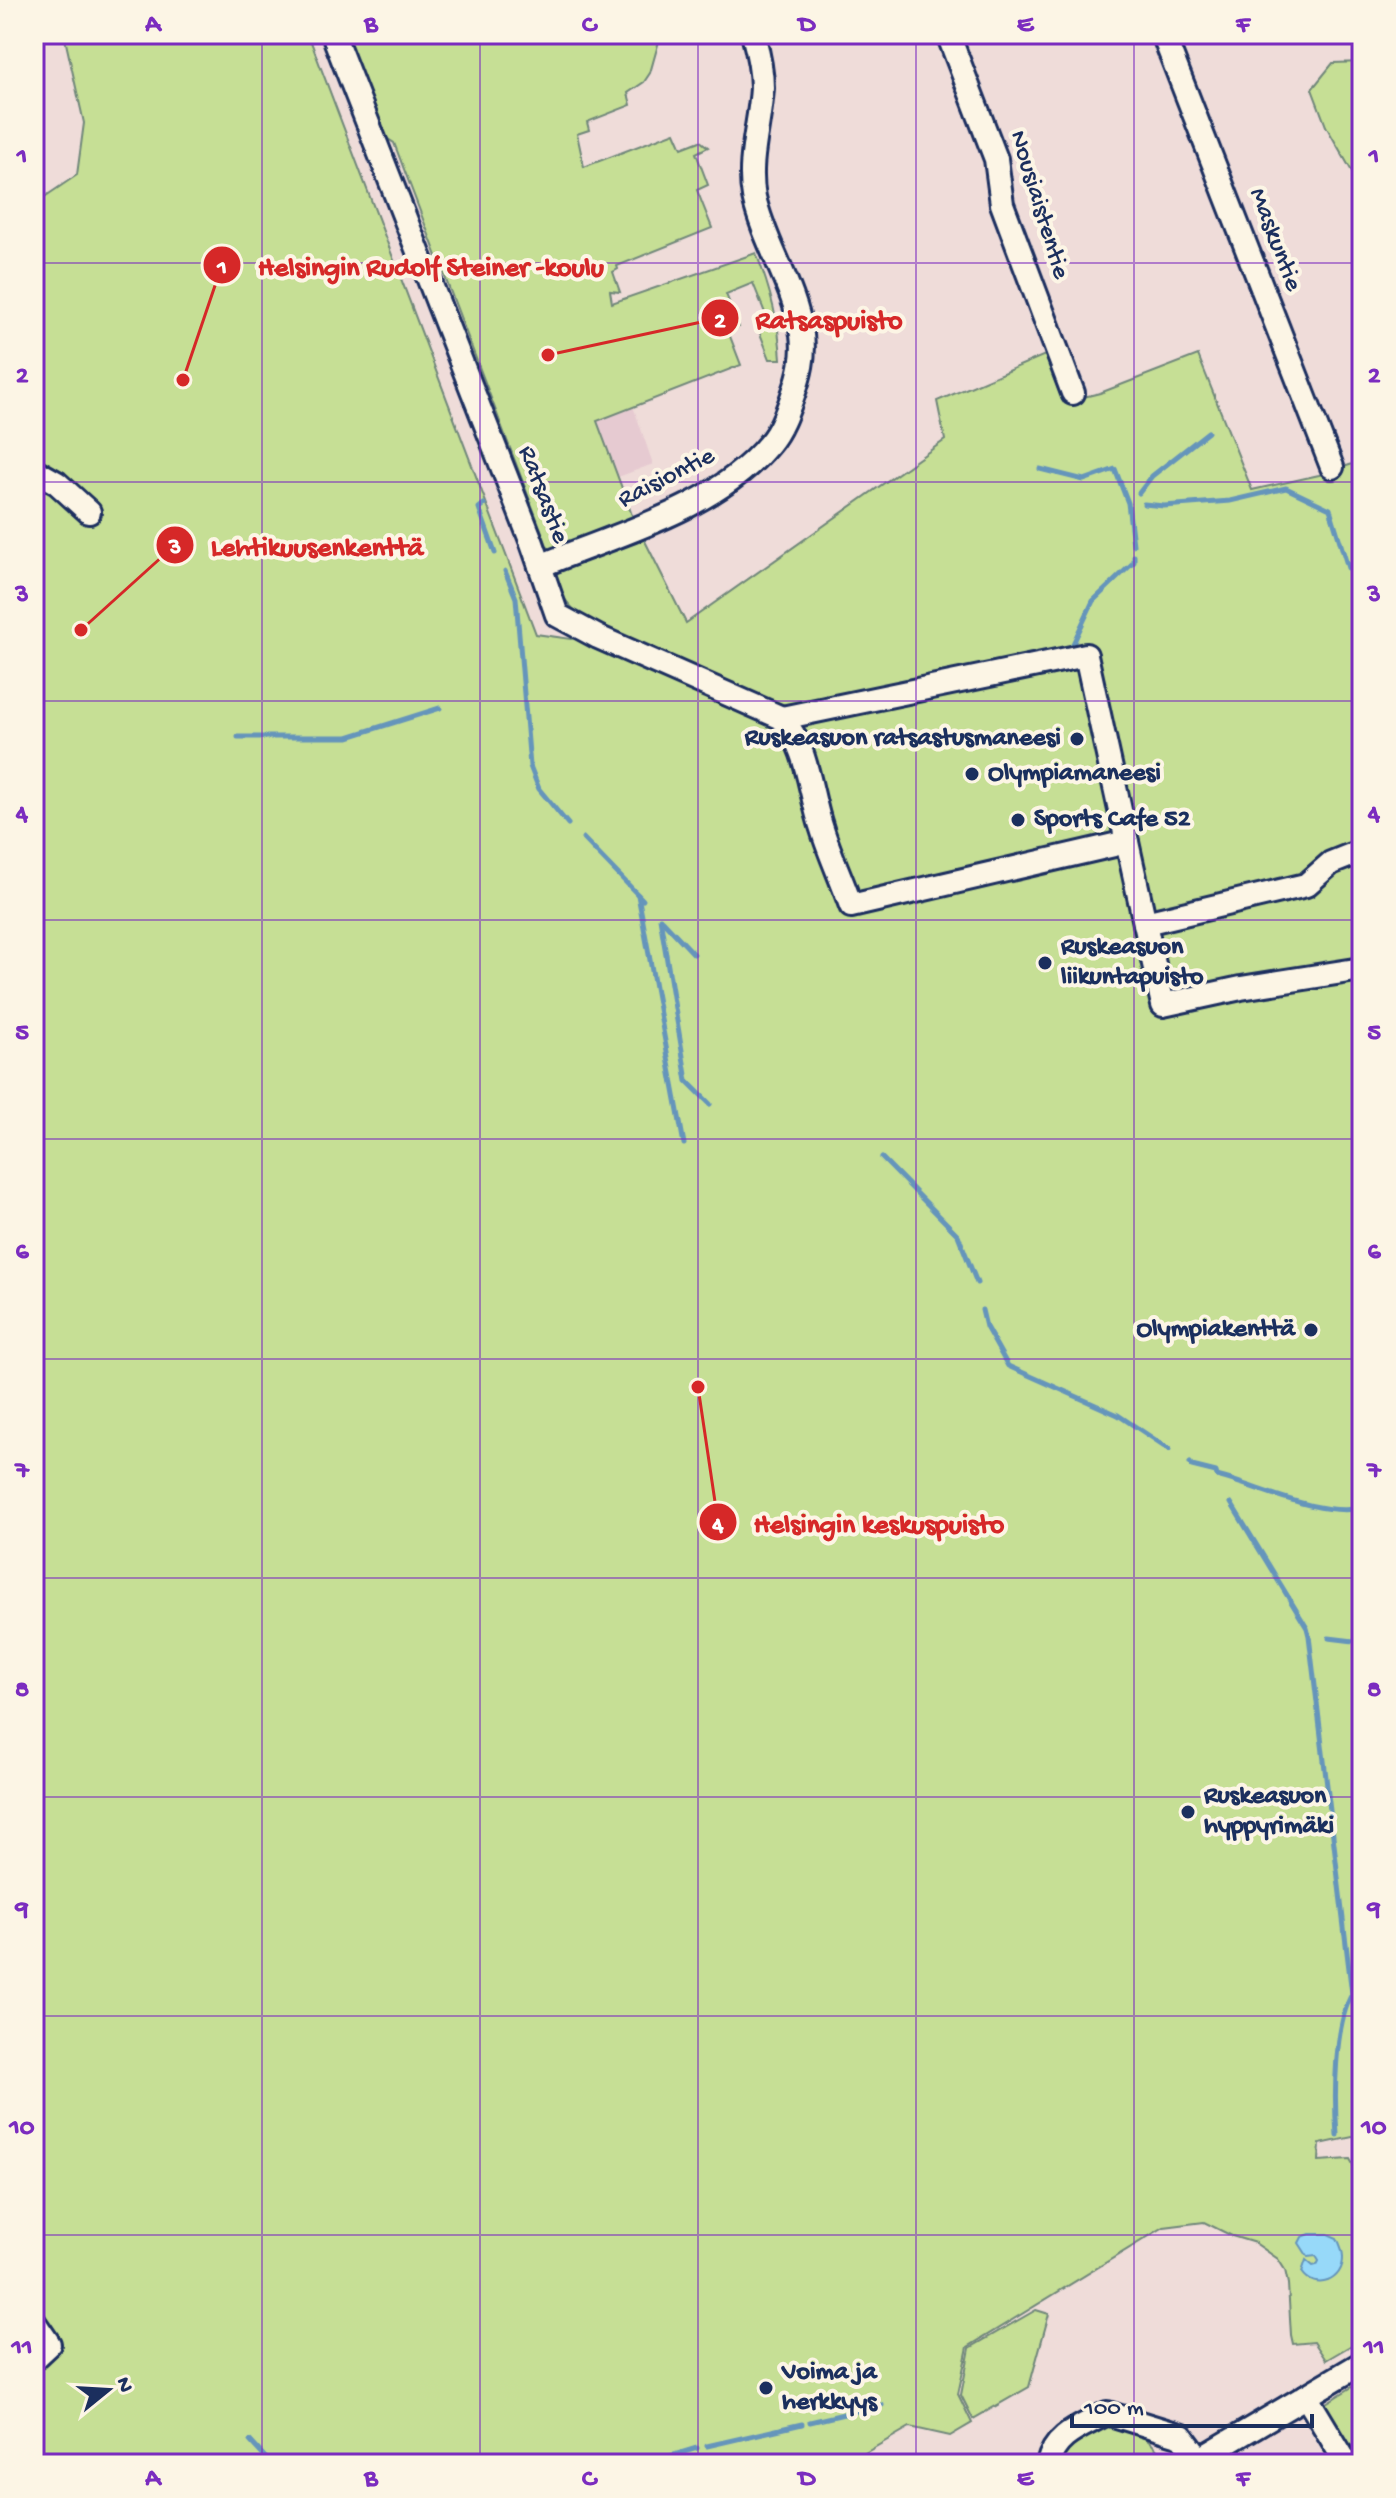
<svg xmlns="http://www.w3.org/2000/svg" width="1396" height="2498" font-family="'Gochi Hand',sans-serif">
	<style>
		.built { fill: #e6cad1 }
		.green { fill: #c6df95; stroke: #70877a; stroke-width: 2 }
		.water { fill: #97d9f9; stroke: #6595bb; stroke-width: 2 }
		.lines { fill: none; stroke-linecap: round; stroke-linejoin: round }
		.stream { stroke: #6595bb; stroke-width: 5 }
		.minor-casing { stroke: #1b2f5e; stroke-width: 28 }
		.minor { stroke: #fcf5e5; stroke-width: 22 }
		.grid { fill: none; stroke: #7b2cbf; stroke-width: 2; stroke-opacity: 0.55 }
		.poi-dot { fill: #1b2f5e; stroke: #fcf5e5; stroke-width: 3 }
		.labels { text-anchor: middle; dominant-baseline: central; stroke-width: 8; stroke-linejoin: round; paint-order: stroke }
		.street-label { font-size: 26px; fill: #1b2f5e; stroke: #fcf5e5 }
		.poi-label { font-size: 26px; font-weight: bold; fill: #1b2f5e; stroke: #fcf5e5; text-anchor: start }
		.leader { fill: none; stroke: #d62828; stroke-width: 3 }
		.callout-dot { fill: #d62828; stroke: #fcf5e5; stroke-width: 3 }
		.mark-label { font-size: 24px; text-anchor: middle; font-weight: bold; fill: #fff }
		.callout-label { font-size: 28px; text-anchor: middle; font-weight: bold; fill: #d62828; stroke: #fcf5e5; stroke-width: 8; stroke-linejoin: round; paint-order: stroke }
		.neatline { fill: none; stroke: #7b2cbf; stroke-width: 3 }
		.grid-label { font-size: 26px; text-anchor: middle; font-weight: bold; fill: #7b2cbf }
	</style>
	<rect width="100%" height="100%" fill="#efdcd9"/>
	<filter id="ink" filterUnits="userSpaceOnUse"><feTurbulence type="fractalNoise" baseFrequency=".0125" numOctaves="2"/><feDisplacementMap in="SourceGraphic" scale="16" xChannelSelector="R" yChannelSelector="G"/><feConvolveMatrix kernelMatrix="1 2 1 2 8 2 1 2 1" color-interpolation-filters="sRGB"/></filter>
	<g filter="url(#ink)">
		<path class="built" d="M633,406l20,58 -35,13 -21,-56z"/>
		<g class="green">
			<path d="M64,34h244l228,600 35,5 31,-9c-41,-26 -44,-35 -54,-82l-154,-405 -9,-6 -40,-103h316l-11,39 -6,9 -16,11 3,12 -44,17 2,8 -12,4 7,33 91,-35 7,16 18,-7 8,6 -12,6 12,32 -11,5 15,38 -95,38 1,3 -5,3 7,20 -10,-1 2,12 144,-50c14,35 23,68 25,106h-11l-14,-36 11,-5 -14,-35 -27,11 13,33 -11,4 13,34 -144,56 35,94 54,108 259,-183 -8,-39 108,-46 18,47 37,-9 98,-38 54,135 67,-15 43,-14v1674l-42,9 -1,17 31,-2 9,16h3v164l-36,21 -12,-18 -21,2 -2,-9 -3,-51 -3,-14 -7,-11 -23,-16 -23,-7 -28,-14 -40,5 -196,120 -10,47 14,29 -22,13 -40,-9 -64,37h-812v-289l12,-12 -12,-11v-1948l43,-29 7,-52z"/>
			<path d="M1362,62v127l-36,-63 -14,-37 21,-26z"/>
			<path d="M1036,2310l13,4 -20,73 -56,32 -12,-24 9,-47z"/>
			<path d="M1362,2381v83h-6l-35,-58z"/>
			<path d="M1108,2426c31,9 42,8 58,38h-109c7,-23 30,-29 51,-38z"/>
		</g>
		<path class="water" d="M1310,2234h18l9,4c3,6 6,12 6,19 1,24 -28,35 -41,15l4,-12 7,6 4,-1 2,-4 -3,-5 -8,1 -9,-14 3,-6z"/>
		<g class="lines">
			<g class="stream">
				<path d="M1040,469l44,11 31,-11 13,34 5,42"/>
				<path d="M1139,493l13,-17 56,-44"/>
				<path d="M484,504l-5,4 16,45"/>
				<path d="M1144,504l20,2 66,-5 56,-13 44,21 18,59"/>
				<path d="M505,571l11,27 14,168 9,23 29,35"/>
				<path d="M1353,581l7,22"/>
				<path d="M1072,646l21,-45 41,-39v-6"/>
				<path d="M238,737h110l92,-29"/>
				<path d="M583,838l60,62"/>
				<path d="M638,895l46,249"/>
				<path d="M660,918l27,163 23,23"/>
				<path d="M662,920l32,34"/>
				<path d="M882,1158l76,77 19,48"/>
				<path d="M982,1310l4,17 22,39 110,49 51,34"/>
				<path d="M1190,1463l2,3 24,6 1,4c43,11 101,41 145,32"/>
				<path d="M1231,1503l76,125 2,8 43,358c-18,32 -18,104 -15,141"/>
				<path d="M1329,1638l33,4"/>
				<path d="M810,2422l72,-17"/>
				<path d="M250,2441l21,23"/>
				<path d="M707,2446l95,-22"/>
				<path d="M645,2464l52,-16"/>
			</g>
			<defs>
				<g id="minor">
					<path d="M333,34l199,509 25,72 41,22 184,81c27,32 27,73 40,111 8,26 20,51 29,77l276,-64 36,163 78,-17 121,-19"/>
					<path d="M948,34l48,125 6,45 71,189"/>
					<path d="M1163,34l169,433"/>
					<path d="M34,470l23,13 32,29"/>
					<path d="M540,566c76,-32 175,-56 229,-122 12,-14 18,-32 24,-49 7,-20 12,-39 9,-60 -7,-48 -38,-92 -48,-138 -7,-36 6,-73 8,-109 0,-18 -4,-36 -9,-54"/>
					<path d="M782,718l304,-63 41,187"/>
					<path d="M1145,923l161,-38 25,-22 20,-8 11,2"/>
					<path d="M34,2322l15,22 -15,14"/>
					<path d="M1306,2396l41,68"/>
					<path d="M1200,2459l162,-96"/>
					<path d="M34,2463l6,1"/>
					<path d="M1048,2464c7,-30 34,-37 59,-51l75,23 21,28"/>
				</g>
			</defs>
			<use href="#minor" class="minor-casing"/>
			<use href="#minor" class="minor"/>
		</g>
	</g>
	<path class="grid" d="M262,34v2430M480,34v2430M698,34v2430M916,34v2430M1134,34v2430M34,263h1328M34,482h1328M34,701h1328M34,920h1328M34,1139h1328M34,1359h1328M34,1578h1328M34,1797h1328M34,2016h1328M34,2235h1328"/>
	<g class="poi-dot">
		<circle cx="1077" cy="739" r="8"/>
		<circle cx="972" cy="774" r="8"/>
		<circle cx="1018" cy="820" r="8"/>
		<circle cx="1045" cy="963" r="8"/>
		<circle cx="1311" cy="1330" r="8"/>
		<circle cx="1188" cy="1812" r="8"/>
		<circle cx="766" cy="2388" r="8"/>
	</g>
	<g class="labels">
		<g class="street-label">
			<text transform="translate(1038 205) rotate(73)">Nousiaistentie</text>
			<text transform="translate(1274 240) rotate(69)">Maskuntie</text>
			<text transform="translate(667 479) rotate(-27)">Raisiontie</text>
			<text transform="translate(542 495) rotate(69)">Ratsastie</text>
		</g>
		<g class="poi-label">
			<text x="1061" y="739" text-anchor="end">Ruskeasuon ratsastusmaneesi</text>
			<text x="988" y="774">Olympiamaneesi</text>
			<text x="1034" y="820">Sports Cafe 52</text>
			<text x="1061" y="948">Ruskeasuon<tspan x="1061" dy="30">liikuntapuisto</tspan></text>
			<text x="1295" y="1330" text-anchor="end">Olympiakenttä</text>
			<text x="1204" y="1797">Ruskeasuon<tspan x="1204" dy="30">hyppyrimäki</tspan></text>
			<text x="782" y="2373">Voima ja<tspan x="782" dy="30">herkkyys</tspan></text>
		</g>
	</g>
	<path class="leader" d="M183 380L222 265M548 355L720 318M81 630L175 545M698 1387L718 1522"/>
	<g class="callout-dot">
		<circle cx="183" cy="380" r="8"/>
		<circle cx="548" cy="355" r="8"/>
		<circle cx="81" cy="630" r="8"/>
		<circle cx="698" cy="1387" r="8"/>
		<circle cx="222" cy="265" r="20"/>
		<circle cx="720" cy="318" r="20"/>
		<circle cx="175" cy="545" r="20"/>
		<circle cx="718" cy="1522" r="20"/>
	</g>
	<g class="mark-label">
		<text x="222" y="273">1</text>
		<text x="720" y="327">2</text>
		<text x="175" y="553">3</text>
		<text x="718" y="1531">4</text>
	</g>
	<g class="callout-label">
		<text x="431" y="275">Helsingin Rudolf Steiner -koulu</text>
		<text x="829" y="328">Ratsaspuisto</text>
		<text x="317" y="555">Lehtikuusenkenttä</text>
		<text x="879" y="1532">Helsingin keskuspuisto</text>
	</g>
	<rect width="1396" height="2498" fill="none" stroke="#fcf5e5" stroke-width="88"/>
	<g transform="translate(108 2390) rotate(72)" stroke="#fcf5e5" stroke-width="6" paint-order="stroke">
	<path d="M0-6L14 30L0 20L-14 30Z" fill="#1b2f5e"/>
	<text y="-12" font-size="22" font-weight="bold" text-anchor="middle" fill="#1b2f5e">N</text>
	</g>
	<path d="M1072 2414v12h240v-12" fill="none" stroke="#1b2f5e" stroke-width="4"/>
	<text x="1084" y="2414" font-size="24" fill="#1b2f5e" stroke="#fcf5e5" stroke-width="6" paint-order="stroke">100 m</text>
	<rect x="44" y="44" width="1308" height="2410" class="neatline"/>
	<g class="grid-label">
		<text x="153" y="31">A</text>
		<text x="371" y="31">B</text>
		<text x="589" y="31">C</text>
		<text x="807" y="31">D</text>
		<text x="1025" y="31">E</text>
		<text x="1243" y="31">F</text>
		<text x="22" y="163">1</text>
		<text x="1374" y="163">1</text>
		<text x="22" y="382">2</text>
		<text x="1374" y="382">2</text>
		<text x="22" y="601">3</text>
		<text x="1374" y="601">3</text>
		<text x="22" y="820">4</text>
		<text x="1374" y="820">4</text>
		<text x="22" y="1039">5</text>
		<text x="1374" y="1039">5</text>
		<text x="22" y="1258">6</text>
		<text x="1374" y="1258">6</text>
		<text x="22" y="1477">7</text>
		<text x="1374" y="1477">7</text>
		<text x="22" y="1696">8</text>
		<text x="1374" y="1696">8</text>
		<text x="22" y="1915">9</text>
		<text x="1374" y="1915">9</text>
		<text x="22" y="2134">10</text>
		<text x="1374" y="2134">10</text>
		<text x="22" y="2354">11</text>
		<text x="1374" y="2354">11</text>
		<text x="153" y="2485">A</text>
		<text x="371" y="2485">B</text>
		<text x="589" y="2485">C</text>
		<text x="807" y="2485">D</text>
		<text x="1025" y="2485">E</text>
		<text x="1243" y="2485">F</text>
	</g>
</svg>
